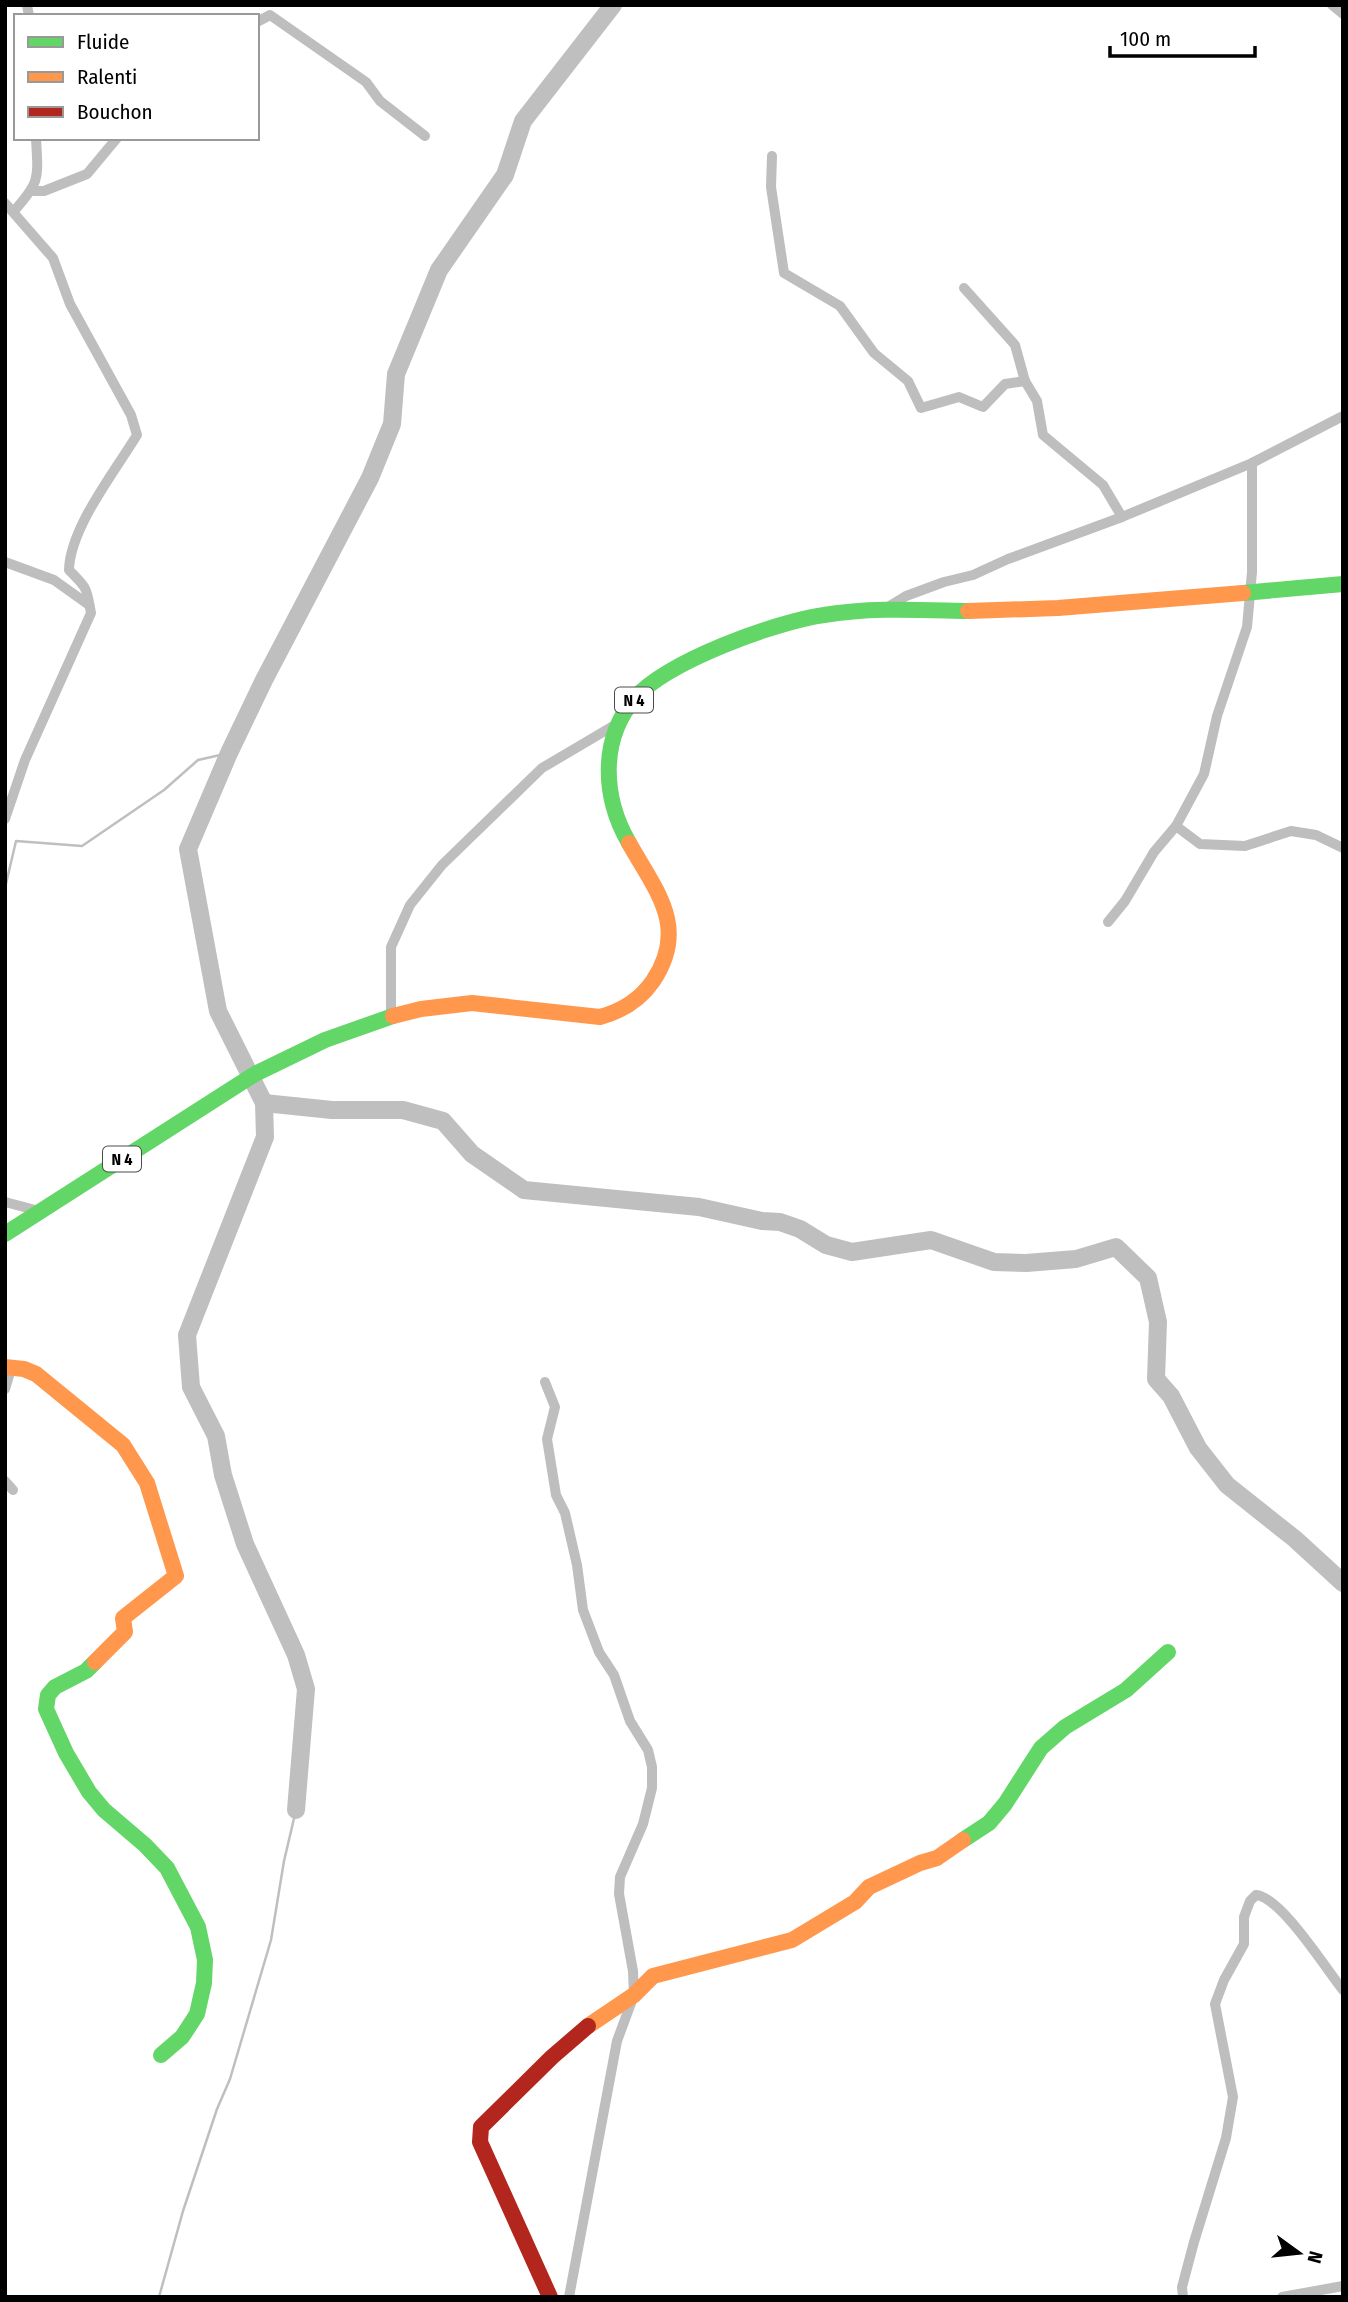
<svg xmlns="http://www.w3.org/2000/svg" width="1348" height="2302" font-family="'Fira Sans Condensed',sans-serif">
	<style>
		.lines { fill: none; stroke-linecap: round; stroke-linejoin: round }
		.stream { stroke: #bfbfbf; stroke-width: 2.5 }
		.river { stroke: #bfbfbf; stroke-width: 18 }
		.street { stroke: #bebebe; stroke-width: 10 }
		.fast { stroke: #63d668; stroke-width: 16 }
		.slow { stroke: #ff974d; stroke-width: 16 }
		.jam { stroke: #b3261e; stroke-width: 16 }
		.labels { text-anchor: middle; dominant-baseline: central; stroke-width: 6; stroke-linejoin: round; paint-order: stroke }
		.shield { fill: #fff; stroke: #4c4c4c; stroke-width: 2 }
		.shield-label { font-size: 16px; font-weight: bold; fill: #000 }
	</style>
	<rect width="100%" height="100%" fill="#fff"/>
	<g class="lines">
		<g class="stream">
			<path d="M5,888l11,-47 66,5 82,-56 34,-30 31,-7"/>
			<path d="M159,2297l24,-86 34,-102 13,-30 41,-139 13,-79 12,-51"/>
		</g>
		<g class="river">
			<path d="M264,1103l68,7h71l40,11 29,33 52,36 175,17 63,14 18,1 20,7 26,16 26,7 79,-12 63,22 32,1 50,-4 40,-12 32,31 10,44 -2,57 15,17 27,52 29,37 68,54 48,44"/>
			<path d="M296,1810l10,-121 -10,-34 -51,-111 -22,-69 -7,-39 -25,-49 -4,-52 78,-198 -1,-34 -46,-92 -30,-162 41,-96 35,-73 106,-202 22,-54 4,-50 43,-104 66,-95 18,-54 90,-116"/>
		</g>
		<g class="street">
			<path d="M27,5l2,11"/>
			<path d="M1332,5l11,9"/>
			<path d="M257,22l13,-7 96,67 14,19 45,35"/>
			<path d="M772,156l-1,31 13,86 56,33 34,47 34,28 13,27 38,-11 24,10 22,-23 20,-3"/>
			<path d="M32,191h12l43,-17 30,-36"/>
			<path d="M5,203l48,55 17,46 61,111 6,20c-22,36 -67,93 -68,135 20,20 17,18 22,43l-66,147 -20,59"/>
			<path d="M14,211c27,-30 24,-33 22,-73"/>
			<path d="M964,288l51,57 10,36 12,20 6,34 60,50 19,32"/>
			<path d="M5,562l49,18 35,25"/>
			<path d="M888,607l18,-11 38,-14 29,-7 35,-16 114,-42 130,-54 91,-47"/>
			<path d="M1176,826l24,18 45,2 46,-15 25,4 27,13"/>
			<path d="M1108,922l17,-21 29,-49 22,-26 28,-52 13,-58 30,-89 5,-55v-109"/>
			<path d="M391,1016v-69l19,-42 32,-40 100,-97 78,-46"/>
			<path d="M5,1202l34,9"/>
			<path d="M545,1382l10,25 -8,32 9,56 9,18 12,52 6,45 16,42 15,23 16,46 18,29 4,17v21l-9,36 -23,53 -1,17 14,77 1,24 -17,46 -48,256"/>
			<path d="M5,1389l6,-20"/>
			<path d="M5,1481l8,9"/>
			<path d="M1183,2297l-1,-10 12,-45 32,-104 7,-41 -18,-93 9,-24 20,-36v-27l6,-16 6,-6c25,2 70,74 87,95"/>
			<path d="M1282,2297l61,-11"/>
		</g>
		<g class="fast">
			<path d="M1243,593l100,-9"/>
			<path d="M629,843c-26,-45 -30,-103 6,-145 33,-37 140,-76 189,-83 48,-8 96,-5 144,-4"/>
			<path d="M5,1234l250,-160 70,-34 68,-24"/>
			<path d="M95,1662l-9,9 -31,16 -7,8 -2,14 20,44 23,39 15,18 41,35 22,23 31,59 7,33 -1,23 -7,31 -15,23 -21,18"/>
			<path d="M963,1840l26,-17 16,-19 36,-56 24,-21 61,-37 42,-38"/>
		</g>
		<g class="slow">
			<path d="M968,611l90,-3 185,-15"/>
			<path d="M393,1016l28,-7 51,-6 128,14c22,-6 40,-17 53,-36 36,-54 3,-90 -24,-138"/>
			<path d="M5,1367l19,2 12,5 87,71 24,38 29,93 -53,42 2,14 -30,30"/>
			<path d="M588,2026l46,-31 19,-19 139,-36 63,-38 14,-15 51,-24 17,-5 26,-18"/>
		</g>
		<path class="jam" d="M550,2297l-70,-155 1,-15 71,-70 36,-31"/>
	</g>
	<g class="labels">
		<g class="shield">
			<rect x="615" y="687.5" width="38" height="25" rx="5"/>
			<rect x="103" y="1146.5" width="38" height="25" rx="5"/>
		</g>
		<g class="shield-label">
			<text x="634" y="700">N 4</text>
			<text x="122" y="1159">N 4</text>
		</g>
	</g>
	<rect width="1348" height="2302" fill="none" stroke="#000000" stroke-width="14"/>
	<rect x="14" y="14" width="245" height="126" fill="#ffffff" stroke="#999999" stroke-width="2"/>
	<rect x="28" y="37" width="35" height="10" fill="#63d668" stroke="#999999" stroke-width="2"/>
	<text x="77" y="49" font-size="21" fill="#000000">Fluide</text>
	<rect x="28" y="72" width="35" height="10" fill="#ff974d" stroke="#999999" stroke-width="2"/>
	<text x="77" y="84" font-size="21" fill="#000000">Ralenti</text>
	<rect x="28" y="107" width="35" height="10" fill="#b3261e" stroke="#999999" stroke-width="2"/>
	<text x="77" y="119" font-size="21" fill="#000000">Bouchon</text>
	<g transform="translate(1299 2253) rotate(105)" stroke="#ffffff" stroke-width="5" paint-order="stroke">
	<path d="M0-5L12 26L0 18L-12 26Z" fill="#000000"/>
	<text y="-10" font-size="19" font-weight="bold" text-anchor="middle" fill="#000000">N</text>
	</g>
	<path d="M1110 46v10h145v-10" fill="none" stroke="#000000" stroke-width="3.5"/>
	<text x="1120" y="46" font-size="21" fill="#000000" stroke="#ffffff" stroke-width="5" paint-order="stroke">100 m</text>
</svg>
